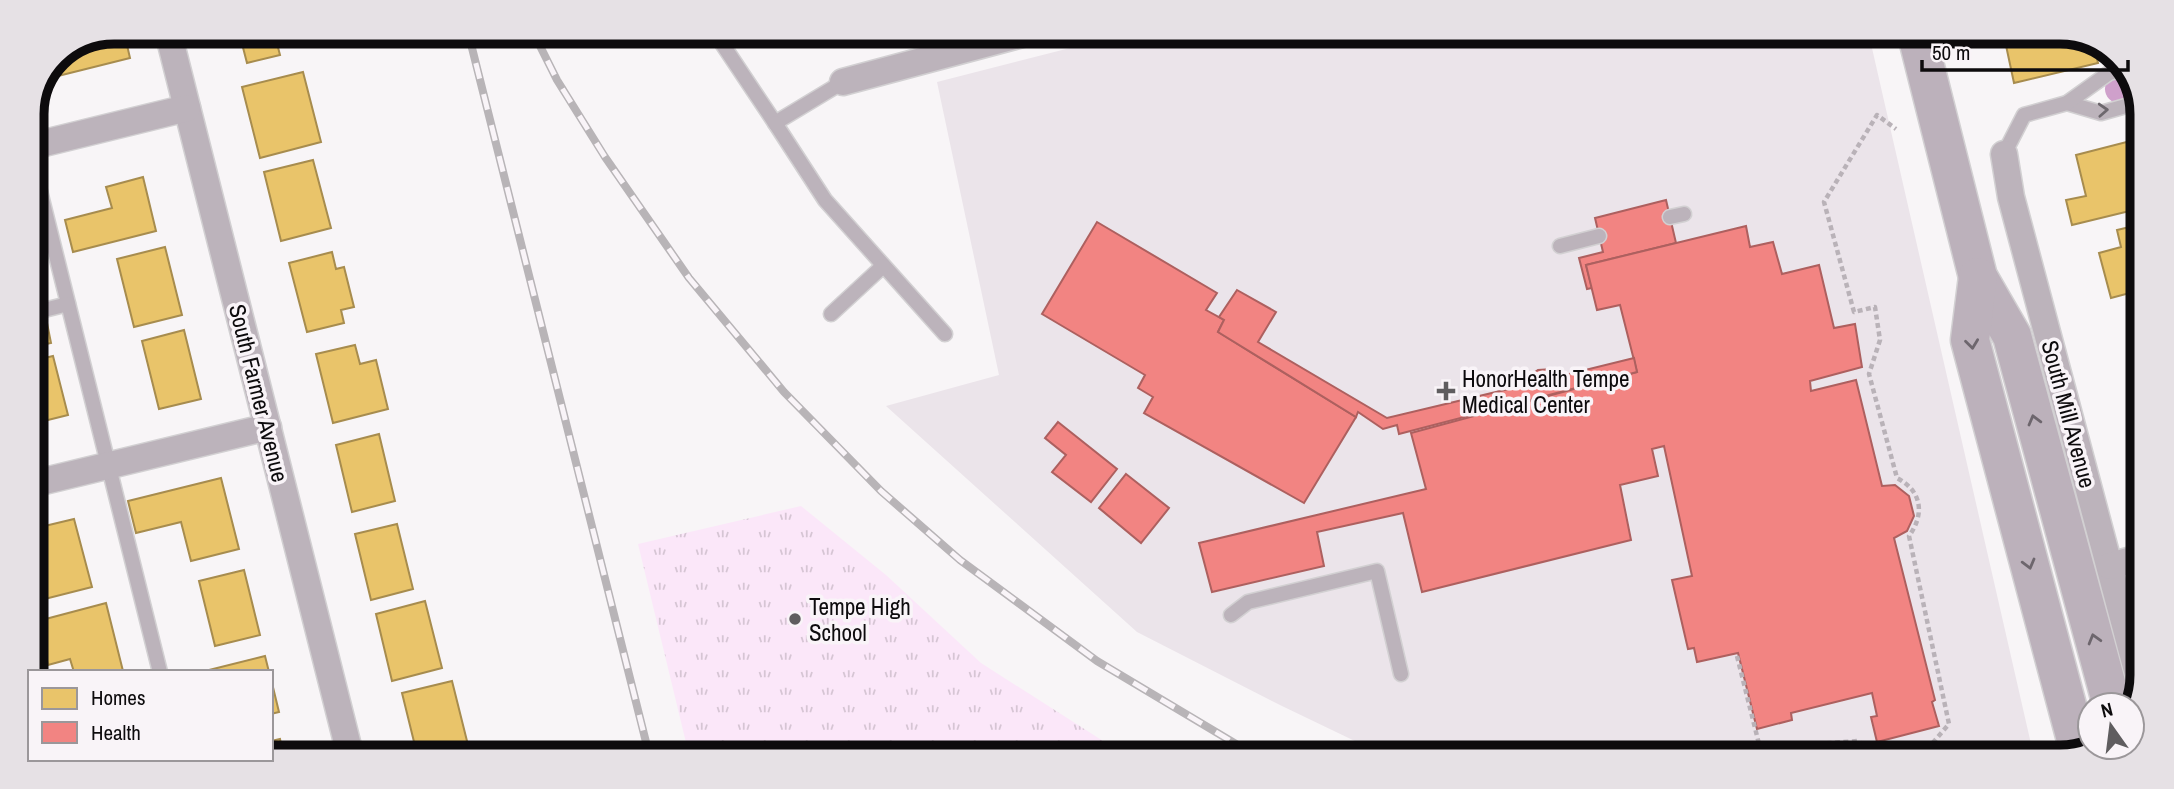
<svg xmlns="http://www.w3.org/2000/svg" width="2174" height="789" font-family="'Archivo Narrow',sans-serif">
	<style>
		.built { fill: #ebe4ea }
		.grass { fill: url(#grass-tufts) }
		.homes { fill: #e9c46a; stroke: #a78c4e; stroke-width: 2 }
		.health { fill: #f28482; stroke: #ad605f; stroke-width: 2 }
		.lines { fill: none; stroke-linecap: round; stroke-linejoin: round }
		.canal { stroke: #cfa0cb; stroke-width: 28 }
		.lane-casing { stroke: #d2d0d2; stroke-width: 17 }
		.street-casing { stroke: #d2d0d2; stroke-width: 29 }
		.secondary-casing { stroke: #d2d0d2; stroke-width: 41 }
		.path { stroke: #b9b2b8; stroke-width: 4.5; stroke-dasharray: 5 3.5; stroke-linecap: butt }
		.lane { stroke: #bcb3bb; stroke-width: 14 }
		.street { stroke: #bcb3bb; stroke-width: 26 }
		.secondary { stroke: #bcb1bb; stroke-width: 38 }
		.rail-casing { stroke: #b8b4b7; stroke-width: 8 }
		.rail { stroke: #f9f4f8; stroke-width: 5; stroke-dasharray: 16; stroke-linecap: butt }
		.oneway { stroke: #6d676d }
		.oneway2 { stroke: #6d666d }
		.poi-dot { fill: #5f5d5f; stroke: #f9f4f8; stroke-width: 2.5 }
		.labels { text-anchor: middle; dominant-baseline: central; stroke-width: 7; stroke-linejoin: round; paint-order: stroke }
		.poi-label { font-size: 23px; fill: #0d0b0d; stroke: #f9f4f8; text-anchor: start }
		.street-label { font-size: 23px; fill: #0d0b0d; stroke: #f9f4f8 }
		.rim { fill: none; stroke: #0d0b0d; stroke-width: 9 }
	</style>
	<defs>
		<pattern id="grass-tufts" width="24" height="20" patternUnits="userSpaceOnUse" patternTransform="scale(1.75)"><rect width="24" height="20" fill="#fbe7f9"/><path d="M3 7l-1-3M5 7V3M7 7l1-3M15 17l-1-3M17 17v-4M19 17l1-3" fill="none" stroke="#d6c5d4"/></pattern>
	</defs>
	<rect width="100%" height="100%" fill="#f8f5f7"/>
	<path class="built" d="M1125,34l744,1 165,722 -648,-1 -104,-50 -145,-74 -251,-226 113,-31 -62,-293z"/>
	<path class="grass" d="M801,506l85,69 95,88 133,85 2,7h-427l-51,-211z"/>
	<g class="homes">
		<path d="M114,32h10l6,26 -80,20 -1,-7 7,-16z"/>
		<path d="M239,32h35l6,23 -33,8z"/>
		<path d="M2004,36h82l7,5 5,22 -84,20z"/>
		<path d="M303,72l18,70 -61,16 -18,-71z"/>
		<path d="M2142,138v70l-70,17 -6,-25 20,-4 -10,-41z"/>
		<path d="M313,160l18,68 -50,13 -17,-69z"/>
		<path d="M143,177l13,54 -83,21 -8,-32 47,-12 -6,-21z"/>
		<path d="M2142,224l-1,66 -30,8 -12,-45 22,-6 -4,-17z"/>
		<path d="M165,247l17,68 -48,12 -17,-68z"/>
		<path d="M332,252l4,17 8,-2 10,40 -13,3 3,13 -37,9 -18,-69z"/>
		<path d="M47,323l4,20 -19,4v-22z"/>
		<path d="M184,330l17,69 -42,10 -17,-68z"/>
		<path d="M2141,335l-1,42 -2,1 -10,-39z"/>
		<path d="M355,345l5,19 16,-4 12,49 -55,14 -17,-69z"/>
		<path d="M53,356l15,59 -36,9v-63z"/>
		<path d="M379,434l16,67 -43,11 -16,-67z"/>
		<path d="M221,478l18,71 -48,12 -10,-39 -45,11 -8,-32z"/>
		<path d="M74,519l18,68 -59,15 -1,-73z"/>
		<path d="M397,524l16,65 -42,11 -16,-66z"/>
		<path d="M244,570l16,65 -45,11 -16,-65z"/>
		<path d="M425,601l17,67 -50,13 -16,-67z"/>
		<path d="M106,603l17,68 -49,1 -4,-13 -22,6 -10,-44z"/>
		<path d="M265,656l4,16h-68z"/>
		<path d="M271,679l8,33 -8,2z"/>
		<path d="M452,681l17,68 -19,5h-33l-15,-61z"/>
		<path d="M280,739l3,15h-12v-13z"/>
	</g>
	<g class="health">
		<path d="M1666,200l10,43 -90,22 6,23 -5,1 -8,-31 24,-6 -8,-34z"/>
		<path d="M1097,222l120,71 -11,17 18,10 -6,12 138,85 -52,86 -160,-90 9,-16 -15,-9 7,-13 -103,-61z"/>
		<path d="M1746,226l4,21 23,-5 9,32 37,-9 15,63 21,-4 7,43 -52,14 1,10 45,-11 26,106 13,-1 14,11 5,20 -7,15 -13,7 41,162 -3,2 7,24 -62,16 -6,-25 6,-1 -5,-23 -81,20 1,7 -35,9 -19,-76 -41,9 -3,-14 -6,1 -16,-69 20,-4 -28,-130 -12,3 6,27 -38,9 11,55 -209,52 -19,-79 -86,19 7,34 -112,26 -13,-49 227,-54 -15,-56 226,-61 -17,-67 -23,5 -11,-45z"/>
		<path d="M1237,290l39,22 -18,30 129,76 134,-32 7,-9 10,-7 15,-1 12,6 69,-17 3,14 -238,62 -2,-9 -14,4 -25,-17 -2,5 -138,-85 6,-12 -5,-3z"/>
		<path d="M1058,422l59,47 -26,33 -39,-30 14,-17 -21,-17z"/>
		<path d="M1126,474l43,34 -28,35 -42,-35z"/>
	</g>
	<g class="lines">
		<path class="canal" d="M2119,89l15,-3"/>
		<defs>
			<g id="lane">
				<path d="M715,33l60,90 68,-41"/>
				<path d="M2067,103l34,10 39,-11"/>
				<path d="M775,123l50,77 120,134"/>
				<path d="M2004,154l20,-39 43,-12 42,-30 18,-5"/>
				<path d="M32,159l128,513"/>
				<path d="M1670,217l14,-3"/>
				<path d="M1560,246l39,-10"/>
				<path d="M32,313l36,-9"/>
				<path d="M831,314l52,-48"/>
				<path d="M1231,615l17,-13 129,-31 24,103"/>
			</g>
			<g id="street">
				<path d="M168,32l182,722"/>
				<path d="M843,82l183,-49"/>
				<path d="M32,146l155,-38"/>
				<path d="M2004,154l7,43 127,477"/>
				<path d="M32,484l236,-57"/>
				<path d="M2110,566l29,-8"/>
			</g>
			<g id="secondary">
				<path d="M1917,35l61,242 34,59 100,369"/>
				<path d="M1978,277l-8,63 109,411"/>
			</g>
		</defs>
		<use href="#lane" class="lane-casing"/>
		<use href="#street" class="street-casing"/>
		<use href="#secondary" class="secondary-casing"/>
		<path class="path" d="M1737,656l23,92 98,-7 10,8 62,-3 19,-22 -40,-188c16,-22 13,-45 -12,-58l-28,-104 11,-34 -5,-33 -21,5 -30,-110 53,-87 19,14"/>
		<use href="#lane" class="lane"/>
		<use href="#street" class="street"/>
		<use href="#secondary" class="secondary"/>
		<defs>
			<g id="rail">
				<path d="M468,32l181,722"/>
				<path d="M533,32l24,48 48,77 84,121 95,114 97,99 79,69 137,101 159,95"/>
			</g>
		</defs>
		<use href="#rail" class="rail-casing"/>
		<use href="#rail" class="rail"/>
	</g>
	<defs><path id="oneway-chevron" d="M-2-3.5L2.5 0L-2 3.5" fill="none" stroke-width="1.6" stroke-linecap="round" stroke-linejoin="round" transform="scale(1.75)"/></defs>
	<use class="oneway" href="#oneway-chevron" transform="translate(2103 110) rotate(-3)"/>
	<g class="oneway2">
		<use href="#oneway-chevron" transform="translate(1972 344) rotate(83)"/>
		<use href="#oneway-chevron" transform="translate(2034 420) rotate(-105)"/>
		<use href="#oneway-chevron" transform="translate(2029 564) rotate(75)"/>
		<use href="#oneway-chevron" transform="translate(2094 639) rotate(-106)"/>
	</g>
	<g class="poi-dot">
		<path d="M1442.5 380.5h7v7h7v7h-7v7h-7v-7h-7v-7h7z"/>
		<circle cx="795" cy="619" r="7"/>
	</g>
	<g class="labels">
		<g class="poi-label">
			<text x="1462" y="378">HonorHealth Tempe<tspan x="1462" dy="26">Medical Center</tspan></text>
			<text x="809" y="606">Tempe High<tspan x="809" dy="26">School</tspan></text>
		</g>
		<g class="street-label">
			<text transform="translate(259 393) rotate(76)">South Farmer Avenue</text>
			<text transform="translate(2069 414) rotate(75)">South Mill Avenue</text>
		</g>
	</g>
	<path d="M0 0H2174V789H0ZM114 44H2060A70 70 0 0 1 2130 114V675A70 70 0 0 1 2060 745H114A70 70 0 0 1 44 675V114A70 70 0 0 1 114 44Z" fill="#e6e1e5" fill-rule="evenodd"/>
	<path class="rim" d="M114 44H2060A70 70 0 0 1 2130 114V675A70 70 0 0 1 2060 745H114A70 70 0 0 1 44 675V114A70 70 0 0 1 114 44Z"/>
	<rect x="28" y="670" width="245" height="91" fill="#f9f4f8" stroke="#9b979a" stroke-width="2"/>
	<rect x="42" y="688" width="35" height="21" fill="#e9c46a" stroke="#9b979a" stroke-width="2"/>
	<text x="91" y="705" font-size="21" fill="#0d0b0d">Homes</text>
	<rect x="42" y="722" width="35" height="21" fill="#f28482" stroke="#9b979a" stroke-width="2"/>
	<text x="91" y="740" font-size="21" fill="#0d0b0d">Health</text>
	<g transform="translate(2111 726) rotate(346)"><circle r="33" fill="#f9f4f8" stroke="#9b979a" stroke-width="2"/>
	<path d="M0-5L12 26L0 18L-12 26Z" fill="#5f5d5f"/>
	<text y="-10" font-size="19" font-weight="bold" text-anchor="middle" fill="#0d0b0d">N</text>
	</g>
	<path d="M1922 60v10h206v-10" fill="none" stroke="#0d0b0d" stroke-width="3.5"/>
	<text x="1932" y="60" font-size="21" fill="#0d0b0d" stroke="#f9f4f8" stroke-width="5" paint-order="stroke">50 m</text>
</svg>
